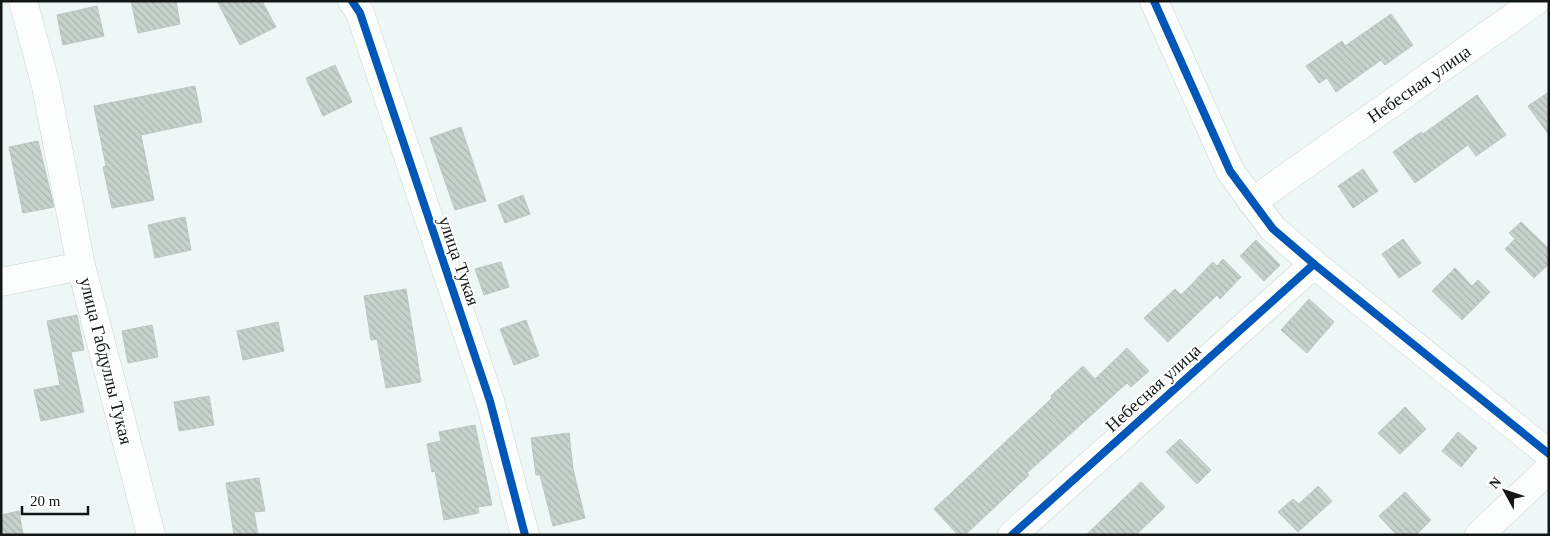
<svg xmlns="http://www.w3.org/2000/svg" width="1550" height="536" font-family="Georgia,serif">
	<style>
		.building { fill: url(#building-back-hatch); stroke: #bdc5c2 }
		.lines { fill: none; stroke-linecap: round; stroke-linejoin: round }
		.minor-casing { stroke: #cbd4d2; stroke-width: 29 }
		.minor { stroke: #fcfefe; stroke-width: 28 }
		.cycleway-casing { stroke: #fff; stroke-width: 11 }
		.cycleway { stroke: #0057b8; stroke-width: 8 }
		.labels { text-anchor: middle; dominant-baseline: central; stroke-width: 4; stroke-linejoin: round; paint-order: stroke }
		.street-label { font-size: 18px; fill: #111817; stroke: #fff }
	</style>
	<defs>
		<pattern id="building-back-hatch" width="6" height="6" patternUnits="userSpaceOnUse" patternTransform="scale(1.25)"><rect width="6" height="6" fill="#c6d3cd"/><path d="M-1 5l2 2M0 0l6 6M5-1l2 2" fill="none" stroke="#a9b4af"/></pattern>
	</defs>
	<rect width="100%" height="100%" fill="#edf8f6"/>
	<g class="building">
		<path d="M131,1h45l4,23 -42,9z"/>
		<path d="M217,1h45l14,26 -36,18z"/>
		<path d="M97,6l7,30 -41,9 -6,-30z"/>
		<path d="M1391,14l22,31 -28,20 -4,-5 -45,32 -9,-14 -8,5 -13,-17 36,-25 3,5z"/>
		<path d="M335,65l17,37 -29,14 -17,-38z"/>
		<path d="M195,86l7,36 -61,13 13,65 -42,8 -9,-41 3,-1 -12,-60z"/>
		<path d="M1549,92v43l-21,-29z"/>
		<path d="M1477,95l29,40 -30,21 -8,-11 -53,38 -22,-31 28,-20 2,2z"/>
		<path d="M461,127l25,74 -31,9 -25,-72z"/>
		<path d="M38,141l16,66 -31,6 -14,-66z"/>
		<path d="M1363,169l15,22 -25,17 -15,-22z"/>
		<path d="M523,195l7,19 -25,9 -7,-18z"/>
		<path d="M185,217l6,33 -36,8 -7,-33z"/>
		<path d="M1521,222l28,27v15l-15,14 -29,-29 10,-10 -6,-6z"/>
		<path d="M1403,239l18,24 -22,15 -17,-24z"/>
		<path d="M1256,240l24,25 -16,16 -24,-25z"/>
		<path d="M1223,259l18,18 -21,22 -3,-4 -49,47 -24,-24 31,-29 6,6 32,-33 4,4z"/>
		<path d="M501,262l8,25 -25,8 -9,-26z"/>
		<path d="M1455,268l17,18 6,-6 12,12 -28,28 -30,-29z"/>
		<path d="M406,289l15,93 -35,6 -9,-49 -6,1 -7,-44z"/>
		<path d="M1309,299l25,23 -27,31 -26,-23z"/>
		<path d="M77,315l7,35 -13,2 13,60 -43,9 -7,-31 26,-5 -13,-64z"/>
		<path d="M526,320l13,36 -25,9 -14,-36z"/>
		<path d="M278,322l6,29 -41,9 -6,-29z"/>
		<path d="M152,325l6,32 -30,6 -6,-32z"/>
		<path d="M1127,348l22,23 -18,16 -4,-4 -100,90 2,2 -64,60h-7l-24,-26 118,-111 -1,-2 32,-30 12,13z"/>
		<path d="M209,396l5,29 -35,6 -5,-29z"/>
		<path d="M1405,407l21,22 -26,25 -22,-21z"/>
		<path d="M475,425l17,80 -14,2 1,6 -35,7 -9,-49 -3,1 -5,-28 14,-3 -2,-9z"/>
		<path d="M1458,432l19,16 -16,19 -19,-16z"/>
		<path d="M569,433l4,36 12,49 -32,8 -13,-51h-4l-5,-37z"/>
		<path d="M1180,439l31,31 -14,14 -31,-32z"/>
		<path d="M259,478l6,33 -11,1 4,23h-24l-8,-52z"/>
		<path d="M1141,482l24,25 -29,28h-50z"/>
		<path d="M1318,486l14,15 -34,31 -20,-20 15,-13 6,5z"/>
		<path d="M1405,492l26,28 -15,15h-19l-18,-19z"/>
		<path d="M19,511l4,24h-22v-20z"/>
	</g>
	<g class="lines">
		<defs>
			<g id="minor">
				<path d="M23,1l23,85 35,180"/>
				<path d="M352,1l8,12 130,388 35,134"/>
				<path d="M1154,1l76,170 43,58 41,35 235,190"/>
				<path d="M1252,202l284,-201"/>
				<path d="M1,282l80,-16 70,269"/>
				<path d="M1012,535l302,-271"/>
				<path d="M1479,535l70,-66"/>
			</g>
		</defs>
		<use href="#minor" class="minor-casing"/>
		<use href="#minor" class="minor"/>
		<defs>
			<g id="cycleway">
				<path d="M352,1l8,12 130,388 35,134"/>
				<path d="M1154,1l76,170 43,58 41,35 235,190"/>
				<path d="M1012,535l302,-271"/>
			</g>
		</defs>
		<use href="#cycleway" class="cycleway-casing"/>
		<use href="#cycleway" class="cycleway"/>
	</g>
	<g class="labels">
		<g class="street-label">
			<text transform="translate(1419 84) rotate(-35)">Небесная улица</text>
			<text transform="translate(459 261) rotate(71)">улица Тукая</text>
			<text transform="translate(106 361) rotate(76)">улица Габдуллы Тукая</text>
			<text transform="translate(1153 388) rotate(-42)">Небесная улица</text>
		</g>
	</g>
	<rect width="1550" height="536" fill="none" stroke="#111817" stroke-width="5"/>
	<g transform="translate(1505 491) rotate(310)" stroke="#ffffff" stroke-width="4" paint-order="stroke">
	<path d="M0-4L9 19L0 12L-9 19Z" fill="#111817"/>
	<text y="-8" font-size="14" font-weight="bold" text-anchor="middle" fill="#111817">N</text>
	</g>
	<path d="M22 506v8h66v-8" fill="none" stroke="#111817" stroke-width="2.5"/>
	<text x="30" y="506" font-size="15" fill="#111817" stroke="#ffffff" stroke-width="4" paint-order="stroke">20 m</text>
</svg>
